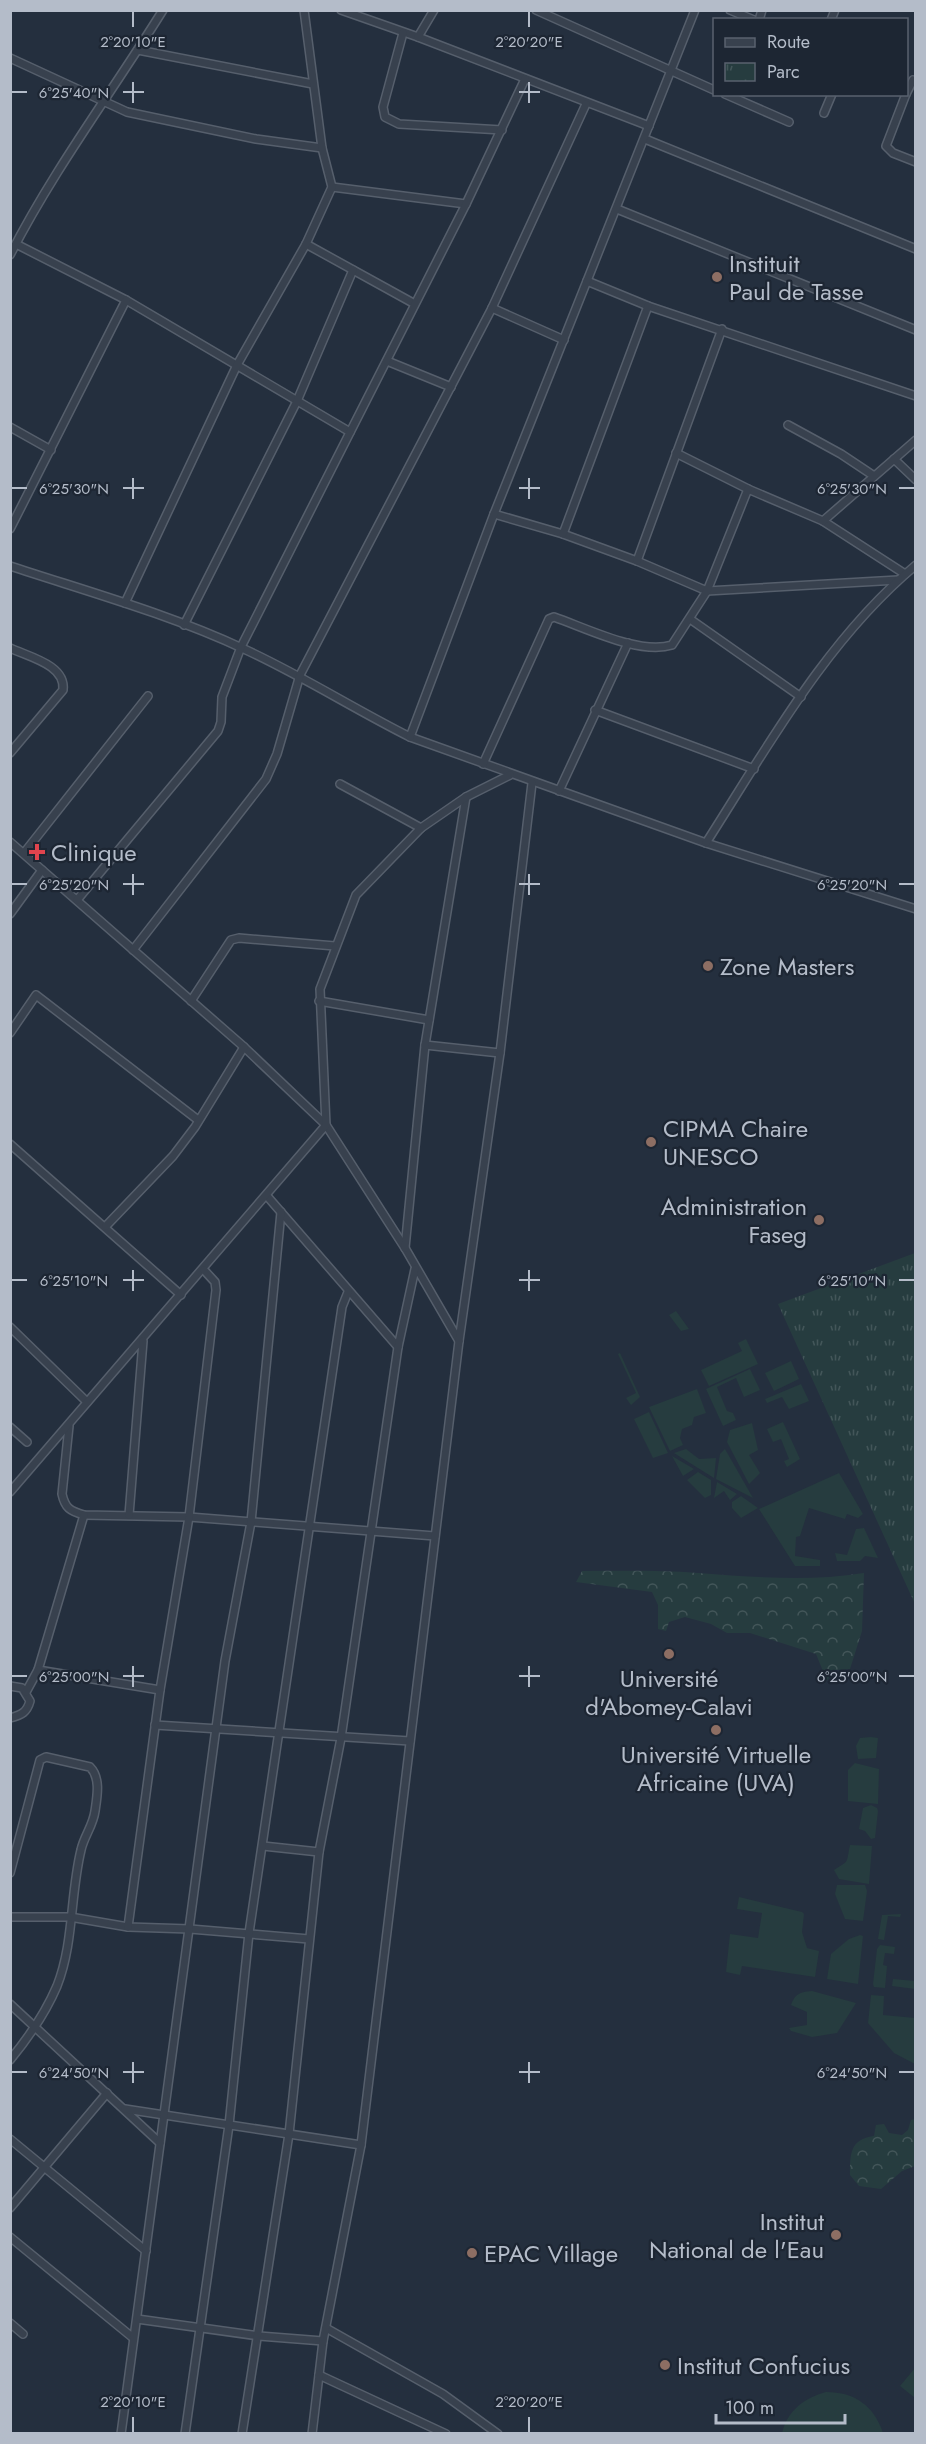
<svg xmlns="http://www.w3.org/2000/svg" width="926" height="2444" font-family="Jost,sans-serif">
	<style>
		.green { fill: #263c3f }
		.forest { fill: url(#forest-crowns) }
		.park { fill: url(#park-tufts) }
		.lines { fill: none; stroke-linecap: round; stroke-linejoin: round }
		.street-casing { stroke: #565f6c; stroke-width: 10 }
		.street { stroke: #38414e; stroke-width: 7 }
		.ticks { fill: none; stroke: #b4bcc9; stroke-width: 2 }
		.education-dot { fill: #8d6e63; stroke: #1d2633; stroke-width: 2 }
		.health-dot { fill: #e0444e; stroke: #1d2633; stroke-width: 2 }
		.labels { text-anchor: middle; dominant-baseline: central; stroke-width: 4.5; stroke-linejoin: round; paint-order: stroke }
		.poi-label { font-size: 24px; fill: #b4bcc9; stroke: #1d2633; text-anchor: start }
		.ticks-label { font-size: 15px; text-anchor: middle; fill: #b4bcc9; stroke: #1d2633; stroke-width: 4.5; stroke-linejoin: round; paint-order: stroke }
	</style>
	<defs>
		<pattern id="forest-crowns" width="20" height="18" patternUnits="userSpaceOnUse" patternTransform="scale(1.5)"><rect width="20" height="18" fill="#263c3f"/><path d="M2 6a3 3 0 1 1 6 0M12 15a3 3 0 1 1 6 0" fill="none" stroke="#435659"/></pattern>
		<pattern id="park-tufts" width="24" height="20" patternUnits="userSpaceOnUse" patternTransform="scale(1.5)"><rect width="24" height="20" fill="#263c3f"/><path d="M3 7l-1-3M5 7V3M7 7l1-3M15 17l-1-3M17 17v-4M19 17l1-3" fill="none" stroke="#435659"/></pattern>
	</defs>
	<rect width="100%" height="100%" fill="#242f3e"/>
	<g class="green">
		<path d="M676,1311l13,18 -8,2 -12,-16z"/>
		<path d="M746,1339l12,25 -49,22 -8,-16 41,-19 -4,-8z"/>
		<path d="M620,1353l20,44 -9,8 -5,-7 10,-5 -18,-39z"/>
		<path d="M791,1361l8,18 -25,12 -9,-18z"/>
		<path d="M750,1369l10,21 -16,7 -8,-19 -19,9 10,24 6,2 3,7 -13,6 -17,-37z"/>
		<path d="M801,1384l8,17 -20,8 -7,-12 -15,6 -2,-4z"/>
		<path d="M697,1389l9,24 -12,4 -2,8 -10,4 -2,9 3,7 -13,6 -21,-44z"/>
		<path d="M649,1412l19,41 -15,5 -19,-39z"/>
		<path d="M783,1422l17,37 -13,8 -3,-6 5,-2 -8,-20 -8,3 -6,-13z"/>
		<path d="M752,1423l6,27 -9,5 11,18 -11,11 -22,-42 3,-12z"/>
		<path d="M686,1449l13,10 17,-1 -2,20 -40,-25z"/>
		<path d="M725,1449l28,49 -37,-19 4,-25z"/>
		<path d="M672,1456l22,13 -11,7z"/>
		<path d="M698,1472l13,8v15l-6,3 -18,-18z"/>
		<path d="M839,1473l24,41 -5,4 -11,-4 -2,5 -36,-11 -9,28 -4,1 -1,19 25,4v6h-25l-36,-57z"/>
		<path d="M717,1482l20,12 -7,6 -6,-9 -10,7z"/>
		<path d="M741,1496l17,12 -17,10 -9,-10v-6z"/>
		<path d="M864,1528l14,30 -13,-2 -5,5h-23l-2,-8 12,2 9,-26z"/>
		<path d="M871,1737l7,1 -2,20 -18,1 -2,-13 4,-8z"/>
		<path d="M855,1763l24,6 -1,35 -30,-3v-31z"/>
		<path d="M871,1805l6,3 1,3 -3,27 -4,1 -6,-8 -6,-2 4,-21z"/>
		<path d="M850,1845l22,1 -3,38 -30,-5 -5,-9c16,-10 12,-6 16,-25z"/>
		<path d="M837,1885h28l2,6 -4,30 -18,-2 -10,-25z"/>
		<path d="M739,1897l63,15 2,2 -2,18 5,16 12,3 -4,26 -73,-11 -2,9 -14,-3 4,-38 28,4 4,-25 -25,-4z"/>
		<path d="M901,1914l-1,3 -12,-1 -4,24 -6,-1 4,-24z"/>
		<path d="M860,1935l3,1 -5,48 -31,-5 4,-25 18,-15z"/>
		<path d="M880,1945l15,2 -1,7 -9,-1 -2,12 4,1 -2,22 -11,-1 -1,-3 4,-35z"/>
		<path d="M893,1979l22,2v8l-23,-3z"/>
		<path d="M812,1991l44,12 -19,30 -25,4 -21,-6 -2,-3 18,-3v-13l-16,-7c4,-10 7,-13 21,-14z"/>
		<path d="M871,1995l13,1 -1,19 32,3v46l-21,-11 -26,-30z"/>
		<path d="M915,2368v30l-15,-12z"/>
		<path d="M826,2392c29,0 48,14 57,41h-101c5,-22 22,-35 44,-41z"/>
	</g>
	<g class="forest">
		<path d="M582,1571c38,0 77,-1 116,2 55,4 111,9 166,0l-2,58 -12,38 -15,1 -11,14 1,-8 -9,-22 -66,-21h-23l-16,-9 -26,-7 -16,5 -3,9 -8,-2v-24l-6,-13 -76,-10z"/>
		<path d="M915,2119v47l-13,5 -21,18 -22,-3 -9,-11c0,-21 0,-36 24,-39l2,-11 8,-1 5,9 13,2 6,-5 3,-10z"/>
	</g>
	<path class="park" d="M915,1253h1l-1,351 -137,-300z"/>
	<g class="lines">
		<defs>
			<g id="street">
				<path d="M341,10l77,27 231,89"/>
				<path d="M536,10l178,80"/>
				<path d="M730,10l24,10"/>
				<path d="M759,20l3,-10"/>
				<path d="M831,20l4,-10"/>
				<path d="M403,33l-20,74 2,10 14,7 103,6"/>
				<path d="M418,37l16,-27"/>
				<path d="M138,50l175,34"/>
				<path d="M10,58l117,54 129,27 66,9"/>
				<path d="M725,94l64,28"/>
				<path d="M906,94l-20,52 7,7 23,9"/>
				<path d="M906,94l7,-14"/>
				<path d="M824,113l8,-19"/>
				<path d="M645,139l271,110"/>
				<path d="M332,187l134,17"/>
				<path d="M617,209l299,121"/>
				<path d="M16,244l110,56 224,132"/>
				<path d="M306,244l107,59"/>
				<path d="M10,255c44,-86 102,-163 153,-245"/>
				<path d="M587,281l61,25 268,90"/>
				<path d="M492,308l72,32"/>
				<path d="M387,361l64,26"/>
				<path d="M788,425l53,29 33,22"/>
				<path d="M10,427l41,23"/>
				<path d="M676,453l72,36 75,32 82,53"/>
				<path d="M894,459l22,21"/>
				<path d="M494,514l69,20 74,27 70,30 191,-11"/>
				<path d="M823,521l93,-81"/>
				<path d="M10,529l116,-229"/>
				<path d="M563,534l85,-228"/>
				<path d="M637,561l85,-232"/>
				<path d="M10,566c79,26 159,48 234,83 57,26 110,60 166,88l296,106 210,66"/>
				<path d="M125,603l112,-238 69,-121 26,-57 -10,-39 -18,-138"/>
				<path d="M690,619l111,78"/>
				<path d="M184,625l113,-224 56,-131"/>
				<path d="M10,648c19,9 56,17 53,42l-53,63"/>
				<path d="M595,710l159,59"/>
				<path d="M410,737l84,-223 201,-504"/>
				<path d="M483,764l66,-145 5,-2c32,11 85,38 118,28l35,-54 41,-102"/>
				<path d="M340,784l81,44"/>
				<path d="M559,791l69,-148"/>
				<path d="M10,842l234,205 82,78 79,123 54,93"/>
				<path d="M706,843c62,-97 121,-204 210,-278"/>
				<path d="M24,853l124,-157"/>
				<path d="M77,900l141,-169 3,-9 1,-25 19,-50 225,-443 59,-125"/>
				<path d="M10,914l32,-44"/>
				<path d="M133,950l133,-171 11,-25 23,-79 192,-367 94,-204"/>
				<path d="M191,1001l40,-61 8,-2 96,8"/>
				<path d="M319,1001l110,19"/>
				<path d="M10,1033l26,-38 162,125"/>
				<path d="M425,1045l75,8"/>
				<path d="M10,1144l171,151"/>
				<path d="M267,1196l131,151"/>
				<path d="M106,1226l67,-70 22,-29 49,-80"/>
				<path d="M405,1248l20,-203 41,-248"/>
				<path d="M10,1327l77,75"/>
				<path d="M69,1426l-7,68c3,14 8,17 22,21l105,2 246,19"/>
				<path d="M10,1427l17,15"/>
				<path d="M10,1492l316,-367 -6,-136 36,-94 65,-67 45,-31 44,-22"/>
				<path d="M84,1515l-46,155 122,20"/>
				<path d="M129,1515l14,-174"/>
				<path d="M10,1686l12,2 8,13c-3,11 -8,14 -20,17"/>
				<path d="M26,1692l12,-22"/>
				<path d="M155,1725l255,16"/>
				<path d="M263,1846l56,6"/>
				<path d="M10,1873l30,-113 6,-3 44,10c11,11 7,30 5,44 -2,15 -11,25 -14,39 -11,45 -7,93 -24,136 -12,28 -28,51 -47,74"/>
				<path d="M10,1917h60l58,10 62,2 119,10"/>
				<path d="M128,1927l32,-237 29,-173 27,-227 -1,-8 -11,-12"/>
				<path d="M10,2004l150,139"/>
				<path d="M125,2109l236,36"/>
				<path d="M10,2139l136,112"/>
				<path d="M10,2208l97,-115"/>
				<path d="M10,2237l122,100"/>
				<path d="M137,2319l122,17 64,5"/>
				<path d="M10,2323l13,11"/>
				<path d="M326,2328l117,66 55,40"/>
				<path d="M319,2375l127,59"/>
				<path d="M121,2434l104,-773 26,-139 30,-310"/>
				<path d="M185,2434l44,-309 20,-192 93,-626 6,-15"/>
				<path d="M242,2434l47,-300 30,-282 22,-114 57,-391 17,-78"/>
				<path d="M312,2434l11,-93 38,-196 98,-804 41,-288 32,-270"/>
			</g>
		</defs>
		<use href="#street" class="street-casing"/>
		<use href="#street" class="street"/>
	</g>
	<path class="ticks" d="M133,12v15M529,12v15M133,82v21M529,82v21M12,92h15M123,92h21M519,92h21M133,478v21M529,478v21M12,488h15M123,488h21M519,488h21M899,488h15M133,874v21M529,874v21M12,884h15M123,884h21M519,884h21M899,884h15M133,1270v21M529,1270v21M12,1280h15M123,1280h21M519,1280h21M899,1280h15M133,1666v21M529,1666v21M12,1676h15M123,1676h21M519,1676h21M899,1676h15M133,2062v21M529,2062v21M12,2072h15M123,2072h21M519,2072h21M899,2072h15M133,2417v15M529,2417v15"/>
	<g class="education-dot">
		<circle cx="717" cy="277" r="6"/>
		<circle cx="708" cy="966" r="6"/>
		<circle cx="651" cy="1142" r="6"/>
		<circle cx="819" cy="1220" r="6"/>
		<circle cx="669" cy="1654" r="6"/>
		<circle cx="716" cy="1730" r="6"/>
		<circle cx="836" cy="2235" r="6"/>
		<circle cx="472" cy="2253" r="6"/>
		<circle cx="665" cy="2365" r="6"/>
	</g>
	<path class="health-dot" d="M34 843h6v6h6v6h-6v6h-6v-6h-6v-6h6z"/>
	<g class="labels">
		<g class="poi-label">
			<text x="729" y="263">Instituit<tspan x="729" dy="28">Paul de Tasse</tspan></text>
			<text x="51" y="852">Clinique</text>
			<text x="720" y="966">Zone Masters</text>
			<text x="663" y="1128">CIPMA Chaire<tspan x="663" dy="28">UNESCO</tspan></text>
			<text x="807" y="1206" text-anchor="end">Administration<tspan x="807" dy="28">Faseg</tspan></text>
			<text x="669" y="1678" text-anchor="middle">Université<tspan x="669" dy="28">d'Abomey-Calavi</tspan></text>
			<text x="716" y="1754" text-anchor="middle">Université Virtuelle<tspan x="716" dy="28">Africaine (UVA)</tspan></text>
			<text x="824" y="2221" text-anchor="end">Institut<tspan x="824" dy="28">National de l'Eau</tspan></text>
			<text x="484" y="2253">EPAC Village</text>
			<text x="677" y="2365">Institut Confucius</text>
		</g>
	</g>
	<g class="ticks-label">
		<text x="133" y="47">2°20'10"E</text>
		<text x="529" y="47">2°20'20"E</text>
		<text x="74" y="98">6°25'40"N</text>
		<text x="74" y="494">6°25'30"N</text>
		<text x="852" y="494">6°25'30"N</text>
		<text x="74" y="890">6°25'20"N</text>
		<text x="852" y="890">6°25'20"N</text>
		<text x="74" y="1286">6°25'10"N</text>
		<text x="852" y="1286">6°25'10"N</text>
		<text x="74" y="1682">6°25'00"N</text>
		<text x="852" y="1682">6°25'00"N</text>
		<text x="74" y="2078">6°24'50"N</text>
		<text x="852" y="2078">6°24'50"N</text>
		<text x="133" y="2407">2°20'10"E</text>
		<text x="529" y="2407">2°20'20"E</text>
	</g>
	<rect width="926" height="2444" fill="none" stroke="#b4bcc9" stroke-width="24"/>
	<rect x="713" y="18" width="195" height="78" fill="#1d2633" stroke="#59626f" stroke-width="1.5"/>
	<rect x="725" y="38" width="30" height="9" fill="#38414e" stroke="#59626f" stroke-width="1.5"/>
	<text x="767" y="48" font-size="18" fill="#b4bcc9">Route</text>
	<rect x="725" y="63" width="30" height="18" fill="url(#park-tufts)" stroke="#59626f" stroke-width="1.5"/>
	<text x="767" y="78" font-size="18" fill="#b4bcc9">Parc</text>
	<path d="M716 2414v9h129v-9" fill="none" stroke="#b4bcc9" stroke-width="3"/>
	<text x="725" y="2414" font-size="18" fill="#b4bcc9" stroke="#1d2633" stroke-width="4.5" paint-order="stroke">100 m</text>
</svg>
